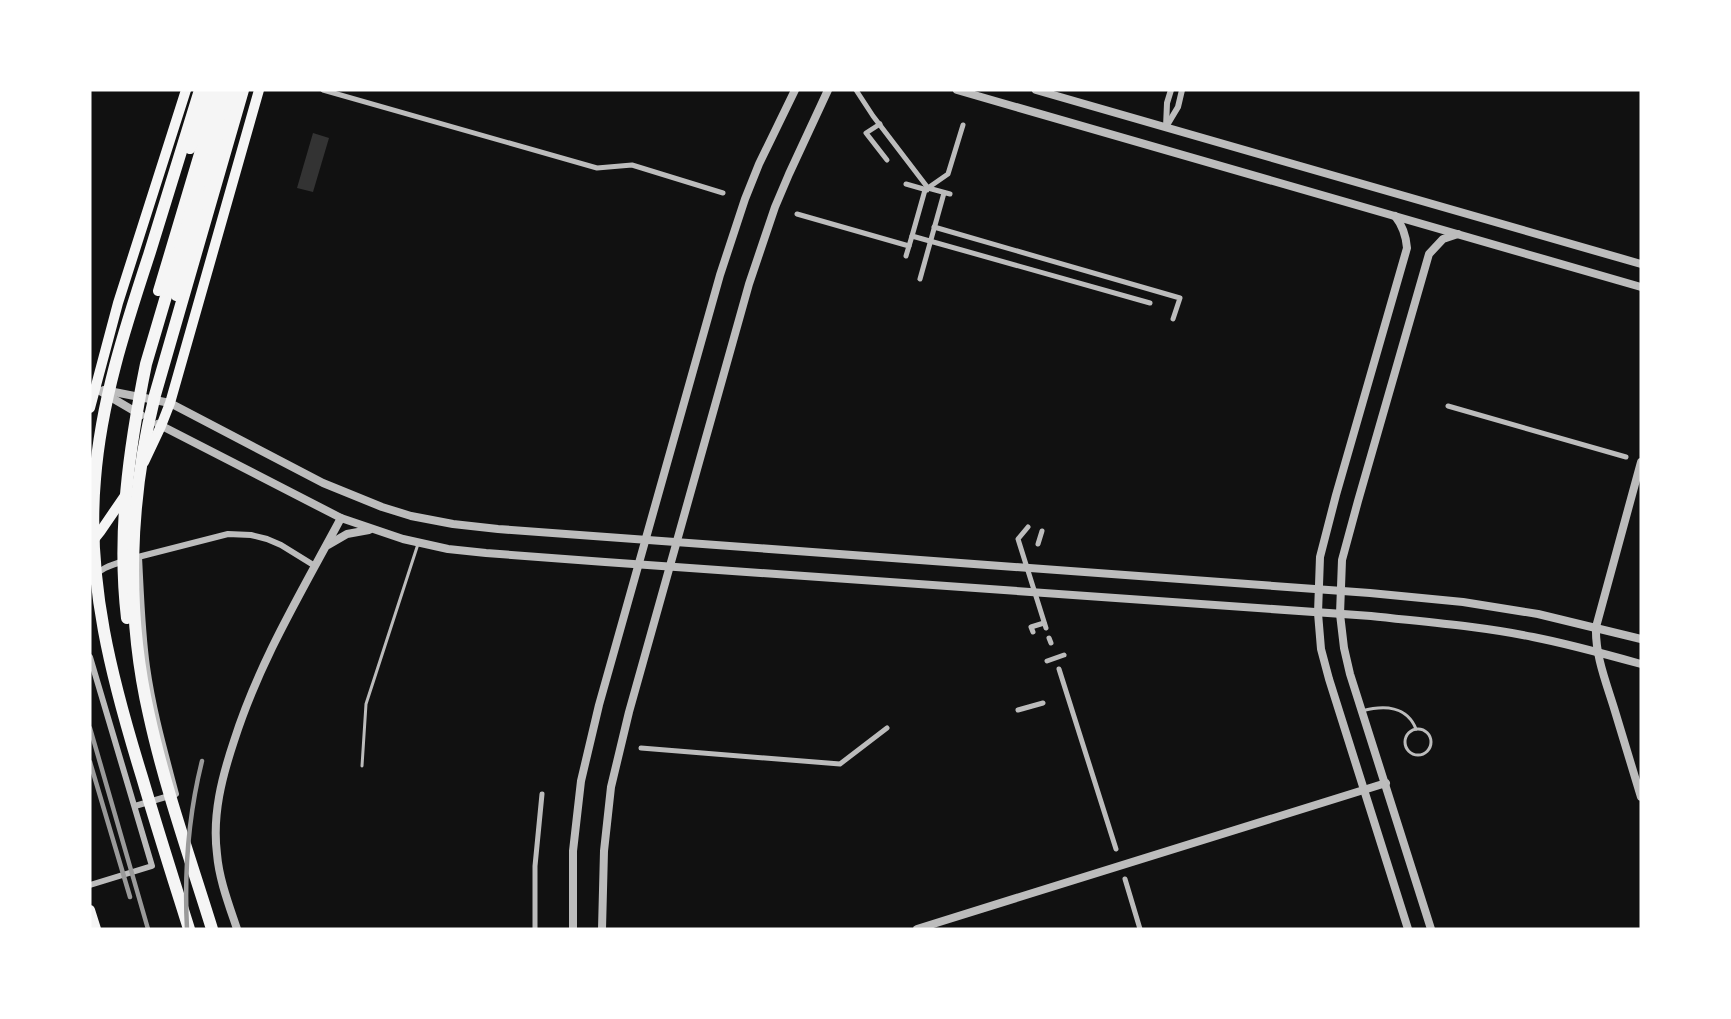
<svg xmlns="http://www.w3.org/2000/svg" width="1731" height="1019" font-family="Roboto,sans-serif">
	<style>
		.water { fill: #333 }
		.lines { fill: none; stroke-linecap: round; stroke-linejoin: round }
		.service { stroke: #bcbcbc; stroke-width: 3 }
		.pedestrian { stroke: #bcbcbc; stroke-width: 5 }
		.minor { stroke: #bcbcbc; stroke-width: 6 }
		.tertiary { stroke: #bcbcbc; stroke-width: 8 }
		.trunk { stroke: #f5f5f5; stroke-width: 10 }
		.motorway { stroke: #f5f5f5; stroke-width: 12 }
		.rail { stroke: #9a9a9a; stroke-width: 4.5 }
	</style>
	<rect width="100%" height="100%" fill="#111"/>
	<path class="water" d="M313,133l16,5 -16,54 -16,-4z"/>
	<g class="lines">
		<g class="service">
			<path d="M1362,711c22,-6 45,-5 54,18"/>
			<circle cx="1418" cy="742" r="13"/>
			<path d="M362,766l4,-62 52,-160"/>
		</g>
		<g class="pedestrian">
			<path d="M323,90l274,78 35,-3 91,28"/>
			<path d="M856,90l17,26 55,72 22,6"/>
			<path d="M880,124l-14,9 21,27"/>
			<path d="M906,184l21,6"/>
			<path d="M797,214l112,32 -3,10"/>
			<path d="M934,227l246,71 -7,21"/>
			<path d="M912,236l13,-46 23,-16 15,-49"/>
			<path d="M909,246l3,-10 238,67"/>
			<path d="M920,279l24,-86"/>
			<path d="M1448,406l178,51"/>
			<path d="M1028,527l-10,12 28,89"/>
			<path d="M1038,544l4,-13"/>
			<path d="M1033,632l-2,-5 13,-4"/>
			<path d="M1049,638l2,5"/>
			<path d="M1047,661l17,-6"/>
			<path d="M1059,669l57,180"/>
			<path d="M1018,710l25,-7"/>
			<path d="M641,748l199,16 47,-36"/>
			<path d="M1125,879l15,50"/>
			<path d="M535,929v-63l7,-72"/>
		</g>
		<g class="minor">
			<path d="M1166,127l12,-20 4,-17"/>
			<path d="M1166,127l1,-24 4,-13"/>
			<path d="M138,557l90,-23 23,1 16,4 14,6 34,21"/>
			<path d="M90,582c8,-13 20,-17 35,-21"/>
			<path d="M90,657l62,209 -62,19"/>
			<path d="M135,806l41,-12c-11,-42 -23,-84 -29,-127 -5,-36 -6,-73 -8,-110"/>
		</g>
		<g class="tertiary">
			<path d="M957,90l684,197"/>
			<path d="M1036,90l605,174"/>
			<path d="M1395,216c8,10 11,19 12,32l-71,247 -16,62 -2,56 3,36 8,30 79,250"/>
			<path d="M95,388l46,27"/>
			<path d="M104,390l66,13 153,80 59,24 29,9 42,8 45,5 872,64 93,9 75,12 103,25"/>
			<path d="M158,424l183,94 62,21 45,10 38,4 119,9 766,54c54,6 108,10 162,21 36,7 72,17 108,27"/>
			<path d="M1641,462l-45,165c-1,28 10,55 18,81 9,30 18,60 27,89"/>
			<path d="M328,545l19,-11 22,-4"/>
			<path d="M237,929c-8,-24 -18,-50 -20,-75 -5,-39 5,-77 17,-113 25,-79 68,-150 107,-223"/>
			<path d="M573,929v-78l8,-70 18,-76 121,-430 25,-76 14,-35 36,-74"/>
			<path d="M602,929l2,-78 7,-64 18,-75 120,-428 26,-77 14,-33 39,-84"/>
			<path d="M917,929l469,-146"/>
			<path d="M1431,929l-81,-255 -6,-26 -4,-34 2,-54 16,-59 71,-247 14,-15 15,-5"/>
		</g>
		<g class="trunk">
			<path d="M158,291l60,-201"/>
			<path d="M176,296l60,-206"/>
			<path d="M90,408l28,-105 68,-213"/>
			<path d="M144,462l17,-36 9,-23 89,-313"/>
			<path d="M92,542l8,-10 26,-38"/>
			<path d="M90,910l6,19"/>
		</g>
		<g class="motorway">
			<path d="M190,148l21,-58"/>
			<path d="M127,618c-10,-85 2,-170 19,-254l81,-274"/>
			<path d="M189,929c-16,-51 -32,-101 -47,-152 -30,-97 -56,-195 -47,-298 6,-78 30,-151 54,-224 17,-55 34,-110 51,-165"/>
			<path d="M212,929c-22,-71 -47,-141 -63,-214 -24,-105 -20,-215 6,-320l88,-305"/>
		</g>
		<g class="rail">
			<path d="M90,728l58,201"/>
			<path d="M90,762l40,135"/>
			<path d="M187,929c-3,-58 1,-112 15,-168"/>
		</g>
	</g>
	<rect width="1731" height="1019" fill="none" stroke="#ffffff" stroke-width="183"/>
</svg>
